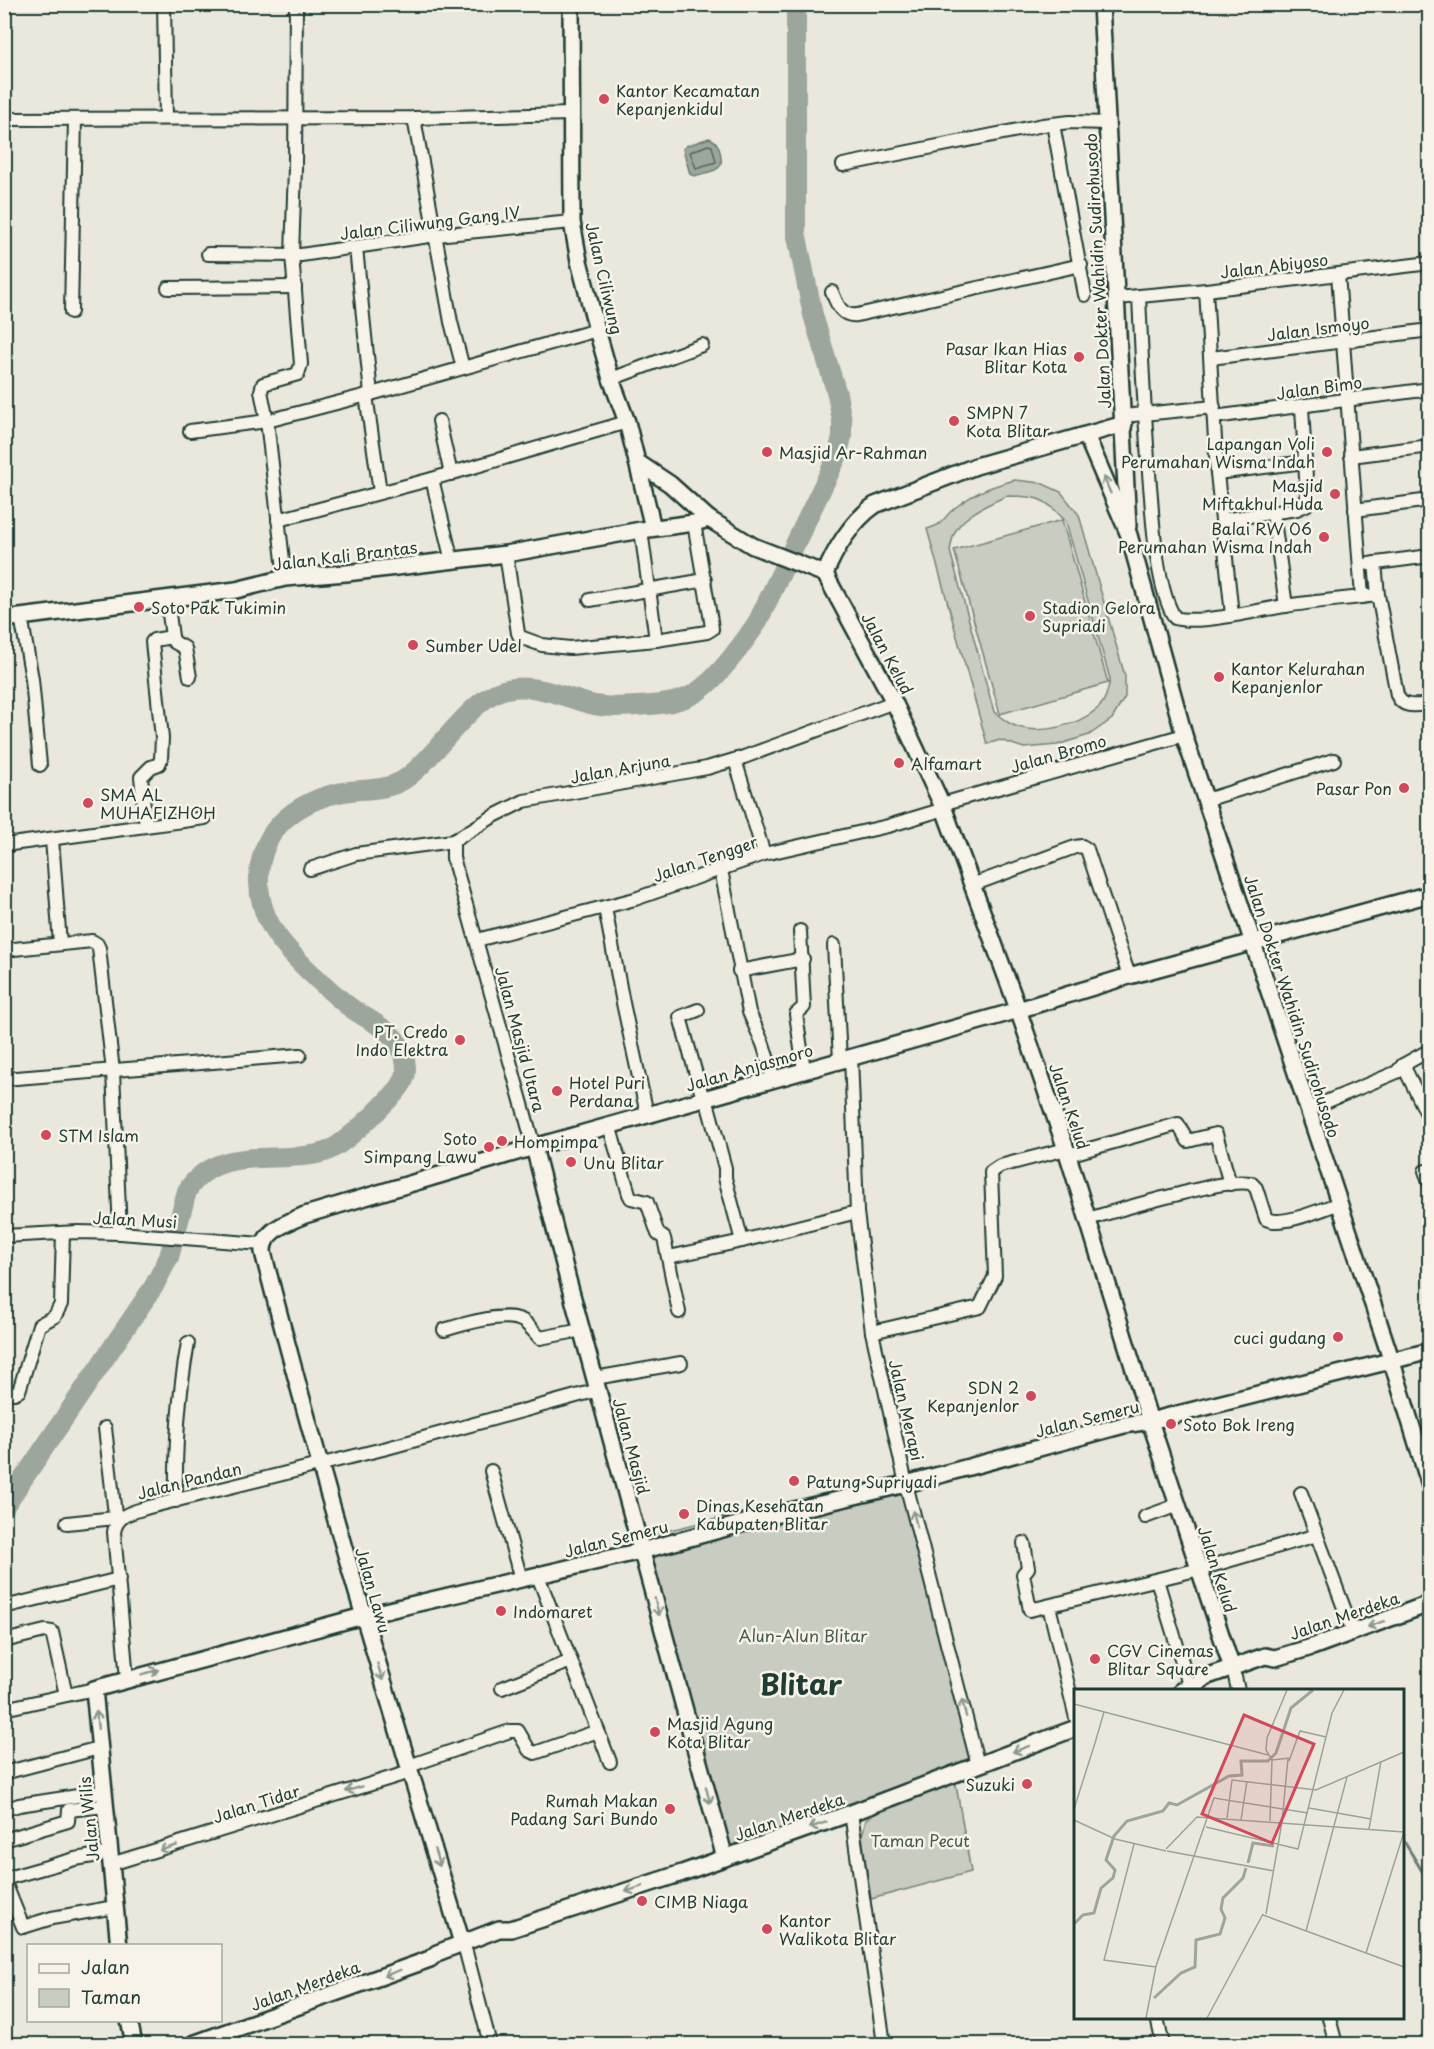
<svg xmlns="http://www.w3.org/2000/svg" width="1434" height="2049" font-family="'Playpen Sans',sans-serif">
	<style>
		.green { fill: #c8ccc1; stroke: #74847a; stroke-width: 1.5; fill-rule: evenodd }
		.water { fill: #9ca69c; stroke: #6a7c72; stroke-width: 1.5 }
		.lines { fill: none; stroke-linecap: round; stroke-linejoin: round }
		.shore { stroke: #51675e; stroke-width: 1.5 }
		.stream { stroke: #6a7c72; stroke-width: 3 }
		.river { stroke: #9ca69c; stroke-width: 20 }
		.minor-casing { stroke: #1f3d34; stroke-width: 16 }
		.major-casing { stroke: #1f3d34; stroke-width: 20 }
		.minor { stroke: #f7f3e8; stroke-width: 12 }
		.major { stroke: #f7f3e8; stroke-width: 15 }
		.oneway { stroke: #8b988e }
		.poi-dot { fill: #d1495b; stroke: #f7f3e8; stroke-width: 2 }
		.labels { text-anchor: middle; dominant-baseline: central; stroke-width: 5; stroke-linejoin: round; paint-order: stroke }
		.poi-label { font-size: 16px; fill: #1f3d34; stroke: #f7f3e8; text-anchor: start }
		.street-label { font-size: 16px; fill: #1f3d34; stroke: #f7f3e8 }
		.park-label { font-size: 16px; fill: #415a50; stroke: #f7f3e8 }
		.town-label { font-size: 28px; font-weight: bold; fill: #1f3d34; stroke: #f7f3e8 }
		.inset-river { fill: none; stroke: #9ca69c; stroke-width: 3 }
		.inset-road { fill: none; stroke: #99a499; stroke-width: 1.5 }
		.view { fill: #d1495b; fill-opacity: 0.15; stroke: #d1495b; stroke-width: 3 }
		.inset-edge { fill: none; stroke: #1f3d34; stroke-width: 3 }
	</style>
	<rect width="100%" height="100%" fill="#eae8dd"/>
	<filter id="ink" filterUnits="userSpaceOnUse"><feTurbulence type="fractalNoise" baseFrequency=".0167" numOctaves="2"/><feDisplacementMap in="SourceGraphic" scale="12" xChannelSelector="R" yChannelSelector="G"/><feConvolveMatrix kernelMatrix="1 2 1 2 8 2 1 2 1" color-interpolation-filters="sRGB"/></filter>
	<g filter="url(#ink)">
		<g class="green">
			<path d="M1015,480l26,3 20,9 18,23 46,161v21l-13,22 -23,16 -32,10 -33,3 -24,-8 -13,4 -60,-215c20,-6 14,-11 29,-22 19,-15 36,-21 59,-27zM1007,496c31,0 39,2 59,26l44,157c-2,10 -4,22 -12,29 -21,19 -64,29 -89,15 -5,-3 -10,-8 -15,-11l-44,-161c1,-6 2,-13 5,-19 8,-17 35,-29 52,-36z"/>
			<path d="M1062,520l46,163 -108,31 -46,-164z"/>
			<path d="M898,1476l76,286 -245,90 -93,-314z"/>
			<path d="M955,1779l16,93 -100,27 -9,-63 4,-16 23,-16z"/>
		</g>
		<path class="water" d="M709,138c6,2 7,4 10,10 8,25 -5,22 -25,28l-4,-2 -7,-25 3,-3z"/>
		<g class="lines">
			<path class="shore" d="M708,145l4,1 4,16 -20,6 -6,-16z"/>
			<path class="stream" d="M1402,1838l28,46"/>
			<path class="river" d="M4,1507l150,-221 15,-29 18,-66c31,-49 92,-25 138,-39 17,-6 49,-37 62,-51 9,-9 20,-19 19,-33 -2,-35 -31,-43 -55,-60 -13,-9 -23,-20 -35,-30 -28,-27 -56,-53 -57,-95 -1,-20 6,-43 20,-58 17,-19 45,-31 71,-34 18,-2 39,-1 55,-12 30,-20 67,-84 102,-90 30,-6 55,8 83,15 15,4 31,3 46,2 18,-1 39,-2 56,-11 23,-12 50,-50 65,-72l80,-166 5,-20v-16l-5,-27 -24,-79 -17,-83v-228"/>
			<defs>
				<g id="minor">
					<path d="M164,4l2,114"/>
					<path d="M414,118l37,204 12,46"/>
					<path d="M4,119l410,-1 157,-4"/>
					<path d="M1053,124l32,171"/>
					<path d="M843,165l200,-40 27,-3 37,1"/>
					<path d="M356,248l15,146"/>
					<path d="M208,254l93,1 135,-20 136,-13"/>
					<path d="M1338,274l24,323"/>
					<path d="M168,288l127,-1"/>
					<path d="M1206,290l11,183 15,142"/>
					<path d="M832,292c5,13 10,25 25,23l224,-50"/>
					<path d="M1139,296c3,67 6,134 12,201 2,32 7,95 24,121 25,7 83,-8 110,-12 31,-5 62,-7 93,-11"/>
					<path d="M1117,298l89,-8 224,-27"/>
					<path d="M71,312l4,-193"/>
					<path d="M1211,358l219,-28"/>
					<path d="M611,379l91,-34"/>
					<path d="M366,395l14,97"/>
					<path d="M1123,416l91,-9"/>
					<path d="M1214,417l216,-28"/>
					<path d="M439,421l12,53"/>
					<path d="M190,431l77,-10 104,-27 226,-64"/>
					<path d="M1351,456l79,-10"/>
					<path d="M1217,473l88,-11"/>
					<path d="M432,479l20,82"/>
					<path d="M1355,510l75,-10"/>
					<path d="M1273,513l13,93"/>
					<path d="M278,520l154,-41 195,-57"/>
					<path d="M1222,520l75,-11 9,-4 1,-9 -5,-89"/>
					<path d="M641,530l15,110"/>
					<path d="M506,554l12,79 2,4 22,8 28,3 86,-8 51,-8 5,-3 -1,-8 -17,-98"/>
					<path d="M1375,563l3,32 19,100c6,14 19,10 33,9"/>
					<path d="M1369,564l61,-8"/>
					<path d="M285,578l-18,-157 -6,-30 2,-7 35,-10 3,-10 -9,-109 3,-87 1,-164"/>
					<path d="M167,598l5,39 2,5 11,6 5,29"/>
					<path d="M590,600l115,-20"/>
					<path d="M21,616l11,63 8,86"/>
					<path d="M735,760l29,94"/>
					<path d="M1206,800l128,-40"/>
					<path d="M942,804l242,-69"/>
					<path d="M146,826l-5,-49 10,-10 8,-3 2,-5 1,-21 -10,-96 2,-2 18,-3"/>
					<path d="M52,839l8,105"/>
					<path d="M4,845l201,-27"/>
					<path d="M310,869l46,-15 97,-13"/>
					<path d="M721,870l28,142 14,32 11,35"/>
					<path d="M972,885l103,-38 7,-1 5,3 42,127"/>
					<path d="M605,908l18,95 24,111"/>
					<path d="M800,931l4,76 -8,7 8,56"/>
					<path d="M477,940l158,-41 129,-45 124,-28 56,-17"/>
					<path d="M834,945l6,115"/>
					<path d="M4,950l88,-9 5,3 2,4 14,123 7,162"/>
					<path d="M739,971l64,-12"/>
					<path d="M698,1010l-18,7 23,82"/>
					<path d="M851,1056l6,156 15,120 34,152 72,281"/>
					<path d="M1403,1065l26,53"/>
					<path d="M4,1079l296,-24"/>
					<path d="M706,1098l19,70v10l17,63"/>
					<path d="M1309,1109l88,-37 6,-7 27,-15"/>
					<path d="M609,1125l20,69 2,4 16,4 11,32 6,4 15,74"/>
					<path d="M534,1147l-81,-289v-17l41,-25 30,-15 183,-33 37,-11 150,-55"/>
					<path d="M1068,1155l110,-31 10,17 28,-7 14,50"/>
					<path d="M1425,1171l5,13"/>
					<path d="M1088,1219c33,-10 65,-19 99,-27 20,-5 42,-11 64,-9l5,5 10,31c17,8 56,-10 74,-16"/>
					<path d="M4,1236l74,-4 42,1 142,11"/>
					<path d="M669,1257l73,-16 115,-29"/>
					<path d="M444,1330c19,-6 62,-19 79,-9 6,4 12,12 17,17l42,-8"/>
					<path d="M872,1332l108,-25 15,-31 -4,-104 9,-6 66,-17"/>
					<path d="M595,1378l86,-15"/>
					<path d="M4,1391l10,2 5,-2 20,-66 16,-9 6,-12 2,-71"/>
					<path d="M105,1428l11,95"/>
					<path d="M491,1471l30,108"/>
					<path d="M1301,1493l52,139"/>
					<path d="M176,1501c-1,-56 2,-103 12,-158"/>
					<path d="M1145,1517l33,-12"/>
					<path d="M67,1523l48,-5"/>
					<path d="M1024,1543l4,25 -5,6 7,36 170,-41 117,-34"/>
					<path d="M538,1576l72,186"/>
					<path d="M1157,1580l33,108"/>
					<path d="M1049,1606l27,112"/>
					<path d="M4,1607l115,-28"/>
					<path d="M4,1641l41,-10 7,1 14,63"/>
					<path d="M1235,1677l3,13"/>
					<path d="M127,1679l-13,-147c3,-18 19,-20 35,-25l238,-59 211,-58"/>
					<path d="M502,1688l69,-27"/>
					<path d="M4,1709l90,-20"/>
					<path d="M409,1766l101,-35h8l11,19 6,3 63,-22"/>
					<path d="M4,1773l95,-25"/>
					<path d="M4,1810l15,-5 85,-13"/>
					<path d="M851,1813l33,231"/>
					<path d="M4,1840l64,-19 1,-11 36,-4"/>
					<path d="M111,1864l299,-92"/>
					<path d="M4,1879l71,-20 36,-6"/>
					<path d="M4,1880l19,47 29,-9 63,-11"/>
					<path d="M466,1952l24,92"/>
					<path d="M1157,2018l6,26"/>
					<path d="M1329,2018l7,26"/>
				</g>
				<g id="major">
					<path d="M571,4l1,218 7,39 18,69 14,49 16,43 10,40 33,22 39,35 44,27 72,28"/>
					<path d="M1101,4l27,522"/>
					<path d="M1086,435l43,100 55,200 208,627 38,124"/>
					<path d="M637,462l16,66"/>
					<path d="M825,574l69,128 50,107 69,186 53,154 84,272 82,247"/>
					<path d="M825,574c10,-25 27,-53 50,-69l101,-39 148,-42"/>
					<path d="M4,619l232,-29 49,-12 61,-5 160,-19 135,-24 53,-7 15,-4"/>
					<path d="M534,1147l34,133 157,578"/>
					<path d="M1182,1690l14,-5 9,-8 60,-21 10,2 37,-11 114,-42 4,-3"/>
					<path d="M462,1943c-69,-229 -140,-459 -199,-691 -1,-21 25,-30 42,-37l229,-68 471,-133 124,-38 301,-82"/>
					<path d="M119,1946l-25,-257 269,-73 278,-65 137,-37 128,-30 218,-59 26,-4 280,-70"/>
					<path d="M129,2020l5,24"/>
					<path d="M193,2044l237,-85 7,-6 62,-24h12l171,-56 169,-60 225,-85"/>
				</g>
			</defs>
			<use href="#minor" class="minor-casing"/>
			<use href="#major" class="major-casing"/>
			<use href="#minor" class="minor"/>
			<use href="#major" class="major"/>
		</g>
		<defs><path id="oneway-shaft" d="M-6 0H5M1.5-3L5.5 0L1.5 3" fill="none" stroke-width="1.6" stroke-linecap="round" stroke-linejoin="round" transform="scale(1.5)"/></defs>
		<g class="oneway">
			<use href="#oneway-shaft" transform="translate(1107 485) rotate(-113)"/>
			<use href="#oneway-shaft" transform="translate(915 1519) rotate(-104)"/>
			<use href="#oneway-shaft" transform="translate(657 1607) rotate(75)"/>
			<use href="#oneway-shaft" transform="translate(1376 1624) rotate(160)"/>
			<use href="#oneway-shaft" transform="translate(150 1672) rotate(-15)"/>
			<use href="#oneway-shaft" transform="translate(380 1672) rotate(73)"/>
			<use href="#oneway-shaft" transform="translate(964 1708) rotate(-104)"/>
			<use href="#oneway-shaft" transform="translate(97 1720) rotate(-95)"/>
			<use href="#oneway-shaft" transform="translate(1021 1749) rotate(160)"/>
			<use href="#oneway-shaft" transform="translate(354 1789) rotate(163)"/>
			<use href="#oneway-shaft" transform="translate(708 1795) rotate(75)"/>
			<use href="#oneway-shaft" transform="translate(818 1825) rotate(161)"/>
			<use href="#oneway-shaft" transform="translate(168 1848) rotate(164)"/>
			<use href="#oneway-shaft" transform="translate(437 1858) rotate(73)"/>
			<use href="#oneway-shaft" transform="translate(634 1889) rotate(162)"/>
			<use href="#oneway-shaft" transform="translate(392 1973) rotate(160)"/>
		</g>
	</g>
	<g class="poi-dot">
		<circle cx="604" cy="99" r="6"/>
		<circle cx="1079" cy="357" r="6"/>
		<circle cx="954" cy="421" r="6"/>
		<circle cx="767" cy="452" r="6"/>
		<circle cx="1327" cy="452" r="6"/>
		<circle cx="1335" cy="494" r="6"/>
		<circle cx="1324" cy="537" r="6"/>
		<circle cx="139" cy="607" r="6"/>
		<circle cx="1030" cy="616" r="6"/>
		<circle cx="413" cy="645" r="6"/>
		<circle cx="1219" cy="677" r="6"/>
		<circle cx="899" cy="763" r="6"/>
		<circle cx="1404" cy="788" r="6"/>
		<circle cx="88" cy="803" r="6"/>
		<circle cx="460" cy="1040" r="6"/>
		<circle cx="557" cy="1091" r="6"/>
		<circle cx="46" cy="1135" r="6"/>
		<circle cx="502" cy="1141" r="6"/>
		<circle cx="489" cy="1147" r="6"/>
		<circle cx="571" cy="1162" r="6"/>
		<circle cx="1338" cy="1337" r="6"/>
		<circle cx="1031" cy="1396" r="6"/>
		<circle cx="1171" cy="1424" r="6"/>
		<circle cx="794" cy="1481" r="6"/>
		<circle cx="684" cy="1514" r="6"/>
		<circle cx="501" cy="1611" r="6"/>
		<circle cx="1095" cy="1659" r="6"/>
		<circle cx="655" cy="1732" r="6"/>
		<circle cx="1027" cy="1784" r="6"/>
		<circle cx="670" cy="1809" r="6"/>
		<circle cx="642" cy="1901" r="6"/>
		<circle cx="767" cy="1929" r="6"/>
	</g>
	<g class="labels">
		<g class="poi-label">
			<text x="616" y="90">Kantor Kecamatan<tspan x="616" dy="18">Kepanjenkidul</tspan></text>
			<text x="1067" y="348" text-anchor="end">Pasar Ikan Hias<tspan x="1067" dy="18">Blitar Kota</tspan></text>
			<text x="966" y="412">SMPN 7<tspan x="966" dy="18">Kota Blitar</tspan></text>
			<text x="1315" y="443" text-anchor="end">Lapangan Voli<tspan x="1315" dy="18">Perumahan Wisma Indah</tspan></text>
			<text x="779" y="452">Masjid Ar-Rahman</text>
			<text x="1323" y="485" text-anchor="end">Masjid<tspan x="1323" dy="18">Miftakhul Huda</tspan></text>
			<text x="1312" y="528" text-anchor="end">Balai RW 06<tspan x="1312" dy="18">Perumahan Wisma Indah</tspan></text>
			<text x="151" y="607">Soto Pak Tukimin</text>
			<text x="1042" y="607">Stadion Gelora<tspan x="1042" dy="18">Supriadi</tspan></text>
			<text x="425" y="645">Sumber Udel</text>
			<text x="1231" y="668">Kantor Kelurahan<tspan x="1231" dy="18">Kepanjenlor</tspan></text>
			<text x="911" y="763">Alfamart</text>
			<text x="1392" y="788" text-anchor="end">Pasar Pon</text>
			<text x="100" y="794">SMA AL<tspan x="100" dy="18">MUHAFIZHOH</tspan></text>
			<text x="448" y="1031" text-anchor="end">PT. Credo<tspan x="448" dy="18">Indo Elektra</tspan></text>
			<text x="569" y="1082">Hotel Puri<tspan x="569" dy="18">Perdana</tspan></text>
			<text x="58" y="1135">STM Islam</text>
			<text x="477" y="1138" text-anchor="end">Soto<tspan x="477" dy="18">Simpang Lawu</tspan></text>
			<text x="514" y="1141">Hompimpa</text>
			<text x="583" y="1162">Unu Blitar</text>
			<text x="1326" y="1337" text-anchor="end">cuci gudang</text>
			<text x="1019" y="1387" text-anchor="end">SDN 2<tspan x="1019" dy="18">Kepanjenlor</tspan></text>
			<text x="1183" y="1424">Soto Bok Ireng</text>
			<text x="806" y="1481">Patung Supriyadi</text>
			<text x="696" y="1505">Dinas Kesehatan<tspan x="696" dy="18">Kabupaten Blitar</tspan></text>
			<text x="513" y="1611">Indomaret</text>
			<text x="1107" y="1650">CGV Cinemas<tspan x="1107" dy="18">Blitar Square</tspan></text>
			<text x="667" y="1723">Masjid Agung<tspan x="667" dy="18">Kota Blitar</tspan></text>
			<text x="1015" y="1784" text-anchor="end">Suzuki</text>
			<text x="658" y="1800" text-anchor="end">Rumah Makan<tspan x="658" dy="18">Padang Sari Bundo</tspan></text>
			<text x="654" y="1901">CIMB Niaga</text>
			<text x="779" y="1920">Kantor<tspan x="779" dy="18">Walikota Blitar</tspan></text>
		</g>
		<g class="street-label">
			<text transform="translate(430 222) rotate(-7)">Jalan Ciliwung Gang IV</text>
			<text transform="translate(1274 265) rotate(-7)">Jalan Abiyoso</text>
			<text transform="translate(1097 271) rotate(-93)">Jalan Dokter Wahidin Sudirohusodo</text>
			<text transform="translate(605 278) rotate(77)">Jalan Ciliwung</text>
			<text transform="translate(1318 328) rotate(-7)">Jalan Ismoyo</text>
			<text transform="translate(1319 387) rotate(-8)">Jalan Bimo</text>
			<text transform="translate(345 555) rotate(-7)">Jalan Kali Brantas</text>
			<text transform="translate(888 653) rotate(62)">Jalan Kelud</text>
			<text transform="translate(1058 753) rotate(-16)">Jalan Bromo</text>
			<text transform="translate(620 768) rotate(-10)">Jalan Arjuna</text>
			<text transform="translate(705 858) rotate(-19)">Jalan Tengger</text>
			<text transform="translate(1293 1006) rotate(72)">Jalan Dokter Wahidin Sudirohusodo</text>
			<text transform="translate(521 1039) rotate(75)">Jalan Masjid Utara</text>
			<text transform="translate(749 1067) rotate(-16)">Jalan Anjasmoro</text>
			<text transform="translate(1070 1106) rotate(71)">Jalan Kelud</text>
			<text transform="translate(135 1219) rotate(3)">Jalan Musi</text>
			<text transform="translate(907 1410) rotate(77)">Jalan Merapi</text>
			<text transform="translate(1087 1418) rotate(-14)">Jalan Semeru</text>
			<text transform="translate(632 1446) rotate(75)">Jalan Masjid</text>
			<text transform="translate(189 1480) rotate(-14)">Jalan Pandan</text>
			<text transform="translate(616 1538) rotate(-14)">Jalan Semeru</text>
			<text transform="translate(1218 1569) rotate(72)">Jalan Kelud</text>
			<text transform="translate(374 1590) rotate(74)">Jalan Lawu</text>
			<text transform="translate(1344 1615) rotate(-19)">Jalan Merdeka</text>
			<text transform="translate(256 1803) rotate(-18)">Jalan Tidar</text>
			<text transform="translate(789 1816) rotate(-19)">Jalan Merdeka</text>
			<text transform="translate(88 1819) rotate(-96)">Jalan Wilis</text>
			<text transform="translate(305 1985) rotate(-20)">Jalan Merdeka</text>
		</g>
		<g class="park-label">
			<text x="803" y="1635">Alun-Alun Blitar</text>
			<text x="920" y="1840">Taman Pecut</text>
		</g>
		<g class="town-label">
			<text x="801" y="1683">Blitar</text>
		</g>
	</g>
	<g transform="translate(1074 1689)">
		<rect width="330" height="330" fill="#eae8dd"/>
		<path class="inset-river" d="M174,174l5,-20 21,3M0,235l9,-9 11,-2 7,-25 12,-10 2,-8 -9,-10 8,-24 13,-15 36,-10 6,-8 8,2 52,-29 13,-1 -1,-14h27l8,-8 15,-45 22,-18M80,309l27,-25 14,-6 1,-27 24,-6 5,-16 -4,-9 2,-11 20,-20 3,-10"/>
		<path class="inset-road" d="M0,15l194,51M21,54l9,-31M198,71l-6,-10 1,-12 20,-48M198,71l18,-2M215,72l11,-30 26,6M235,119l62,11M0,120l21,-66M153,129l5,-38 84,10 88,-38M0,131l41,19 51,12M167,131l6,-39M196,132l2,-61M208,133l6,-64M132,138l92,22 34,-136 12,-23M295,140l12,-68M60,155l-30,116 52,7M92,160l31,-32 207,15M93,162l107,20M192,225l16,-92M189,226l103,38 38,-121M232,242l41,-154M292,264l38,14M72,329l10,-52 58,-168 94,15M133,329l56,-104"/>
		<path class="view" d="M170,26l70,29 -42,99 -70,-29z"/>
		<rect width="330" height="330" class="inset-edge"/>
	</g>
	<rect width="1434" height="2049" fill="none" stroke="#f7f3e8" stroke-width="24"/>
	<rect x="12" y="12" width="1410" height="2025" fill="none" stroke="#1f3d34" stroke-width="2" filter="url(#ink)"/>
	<rect x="27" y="1944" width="195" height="78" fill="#f7f3e8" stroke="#a1aaa0" stroke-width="1.5"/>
	<rect x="39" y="1964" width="30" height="9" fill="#f7f3e8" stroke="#a1aaa0" stroke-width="1.5"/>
	<text x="81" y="1974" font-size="18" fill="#1f3d34">Jalan</text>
	<rect x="39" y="1989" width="30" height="18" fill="#c8ccc1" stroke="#a1aaa0" stroke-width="1.5"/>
	<text x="81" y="2004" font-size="18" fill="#1f3d34">Taman</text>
</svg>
